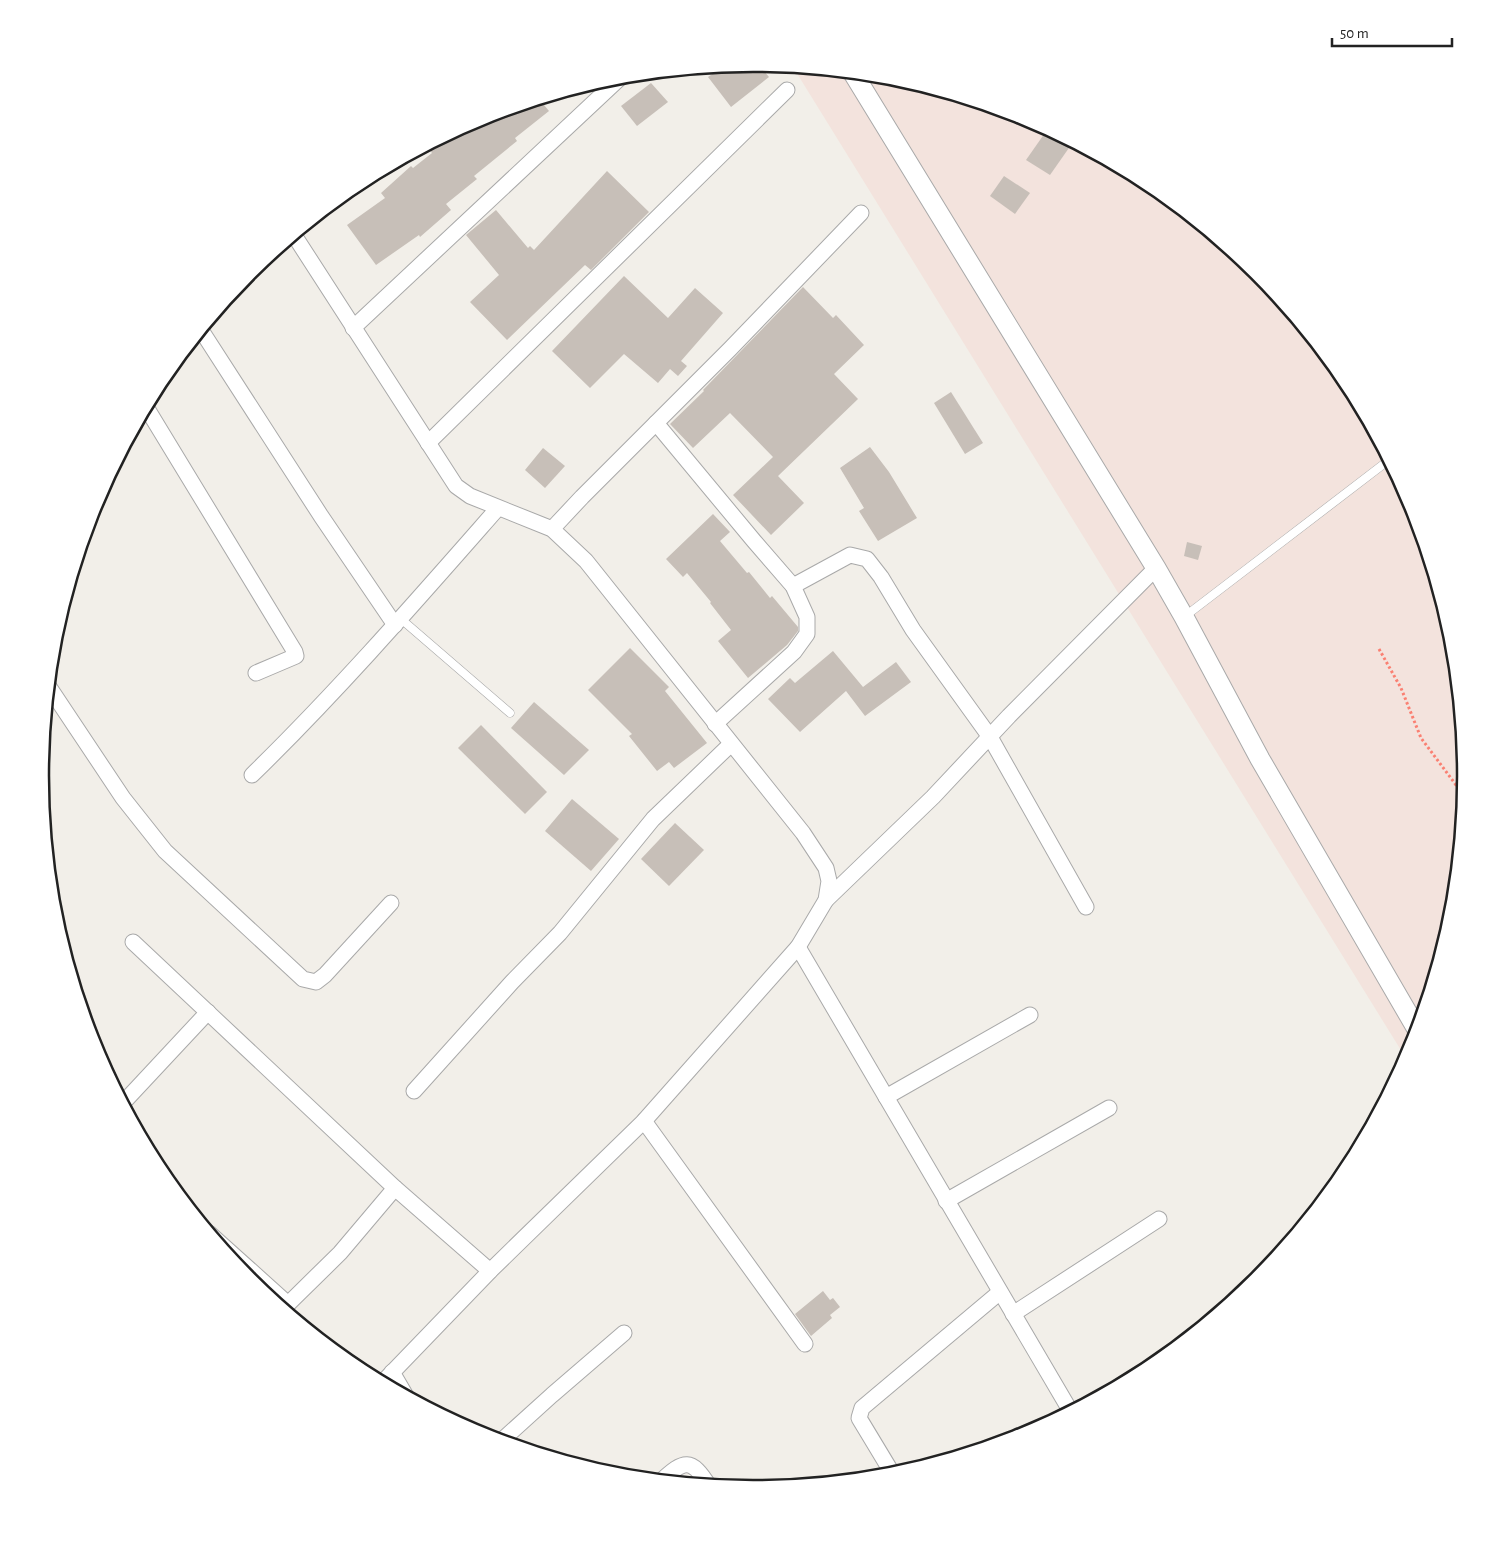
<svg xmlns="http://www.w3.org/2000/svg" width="1507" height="1553" font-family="'Alegreya Sans',sans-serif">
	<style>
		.military { fill: #f3e3dd }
		.building { fill: #c7bfb8 }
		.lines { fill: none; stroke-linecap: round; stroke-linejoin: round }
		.service-casing { stroke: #a9a9a9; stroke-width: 9 }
		.minor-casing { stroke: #a9a9a9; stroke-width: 17 }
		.tertiary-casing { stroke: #a9a9a9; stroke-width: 21 }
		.path { stroke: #fa8072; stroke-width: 3; stroke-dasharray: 2.5 2.5; stroke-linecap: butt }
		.service { stroke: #fff; stroke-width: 8 }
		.minor { stroke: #fff; stroke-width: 15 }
		.tertiary { stroke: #fff; stroke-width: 19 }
		.rim { fill: none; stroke: #222; stroke-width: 2.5 }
	</style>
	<rect width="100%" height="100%" fill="#f2efe9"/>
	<path class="military" d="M793,67l100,10 134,40 123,66 108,89 89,108 66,124 40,134 14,139 -14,139 -40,134 -6,10z"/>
	<g class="building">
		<path d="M754,63l17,2 -8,5 6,7 -38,30 -23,-30 16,-11z"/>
		<path d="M651,83l17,19 -31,24 -16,-20z"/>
		<path d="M539,99l10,12 -34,27 2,3 -43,35 3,3 -31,25 5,6 -31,27 -1,-2 -43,30 -29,-40 38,-27 -4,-5 30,-27 2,2 19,-15 -6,-7 55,-29z"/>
		<path d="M1047,130l24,15 -21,30 -24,-15z"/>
		<path d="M607,171l42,41 -58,58 -6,-5 -78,75 -37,-38 29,-27 -33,-40 30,-25 32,38 2,-2 4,4z"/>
		<path d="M1004,176l26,17 -15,21 -25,-18z"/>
		<path d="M624,276l44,42 27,-30 28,25 -42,48 6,5 -9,10 -8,-7 -12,14 -34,-29 -34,34 -38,-37z"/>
		<path d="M803,287l30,31 3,-3 28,30 -30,29 24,25 -80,77 26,27 -33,32 -38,-40 40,-38 -43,-44 -37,35 -23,-24 34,-33 -1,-1z"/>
		<path d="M951,392l32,51 -18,11 -31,-51z"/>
		<path d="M870,447l19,25 28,46 -39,23 -19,-30 5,-3 -24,-40z"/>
		<path d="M543,448l22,18 -20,22 -20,-18z"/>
		<path d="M713,514l17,18 -10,9 27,32 2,-1 21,26 2,-2 26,31v4l-11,14 -39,33 -30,-37 13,-11 -21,-27 1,-1 -24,-29 -4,4 -17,-18z"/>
		<path d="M1187,542l15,4 -4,14 -14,-4z"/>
		<path d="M630,648l39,39 -4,4 42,52 -33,25 -5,-6 -12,9 -28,-35 3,-2 -44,-44z"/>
		<path d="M833,651l30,36 33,-25 15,20 -46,34 -19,-25 -46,41 -32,-33 22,-21 5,5z"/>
		<path d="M534,702l55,48 -25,25 -53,-47z"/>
		<path d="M481,725l66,67 -22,22 -67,-66z"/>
		<path d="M572,799l47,40 -28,32 -46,-40z"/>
		<path d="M675,823l29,27 -35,36 -28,-27z"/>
		<path d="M823,1291l7,9 3,-2 7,9 -10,8 2,3 -21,18 -16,-22z"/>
	</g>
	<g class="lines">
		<defs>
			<g id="service">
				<path d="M1184,617l205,-157"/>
				<path d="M401,619l109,94"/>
			</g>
			<g id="minor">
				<path d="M294,235l162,251 14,10 82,33 34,32 217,272 23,35 3,13 -3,19 -28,47 -154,174 -154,150 -108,112"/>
				<path d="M353,328l269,-252"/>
				<path d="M201,330l120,186 74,109"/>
				<path d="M146,407l149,245 1,4 -40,17"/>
				<path d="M656,423l98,118 39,45 14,31v17l-13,18 -79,72"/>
				<path d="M428,443l359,-353"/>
				<path d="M552,529l30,-32 148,-148 131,-136"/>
				<path d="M793,586l57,-31 17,4 14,18 32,53 77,107 96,170"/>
				<path d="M49,687l74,111 42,53 138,128 13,3 9,-7 66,-72"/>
				<path d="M252,775c87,-85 166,-176 246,-267"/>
				<path d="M826,900l107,-103 76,-81 147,-148"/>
				<path d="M133,942l262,246 95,83"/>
				<path d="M798,947l273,465"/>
				<path d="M414,1091l98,-109 48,-49 93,-114 78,-75"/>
				<path d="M886,1097l144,-82"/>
				<path d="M123,1103l85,-91"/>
				<path d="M644,1121l161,223"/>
				<path d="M946,1201l163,-93"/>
				<path d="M209,1233l79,71"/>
				<path d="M283,1309l57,-56 55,-65"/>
				<path d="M1013,1314l146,-95"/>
				<path d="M392,1372l14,24"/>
				<path d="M500,1442l52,-47 72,-62"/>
				<path d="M894,1476l-35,-58 3,-10 138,-116"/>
				<path d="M661,1481c23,-21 30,-24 48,5"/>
			</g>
			<path id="tertiary" d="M853,73l303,495 28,49 76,142 158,272"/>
		</defs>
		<use href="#service" class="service-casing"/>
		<use href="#minor" class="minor-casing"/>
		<use href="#tertiary" class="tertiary-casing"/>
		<path class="path" d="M1379,649l22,39 20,50 35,47 10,4"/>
		<use href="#service" class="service"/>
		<use href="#minor" class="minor"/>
		<use href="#tertiary" class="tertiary"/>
	</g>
	<path d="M0 0H1507V1553H0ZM49 776a704 704 0 1 1 1408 0a704 704 0 1 1-1408 0Z" fill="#fff" fill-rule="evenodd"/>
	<path class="rim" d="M49 776a704 704 0 1 1 1408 0a704 704 0 1 1-1408 0Z"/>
	<path d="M1332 38v8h120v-8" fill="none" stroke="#222222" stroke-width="2.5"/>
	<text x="1340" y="38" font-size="15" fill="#222222" stroke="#ffffff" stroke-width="4" paint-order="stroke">50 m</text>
</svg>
